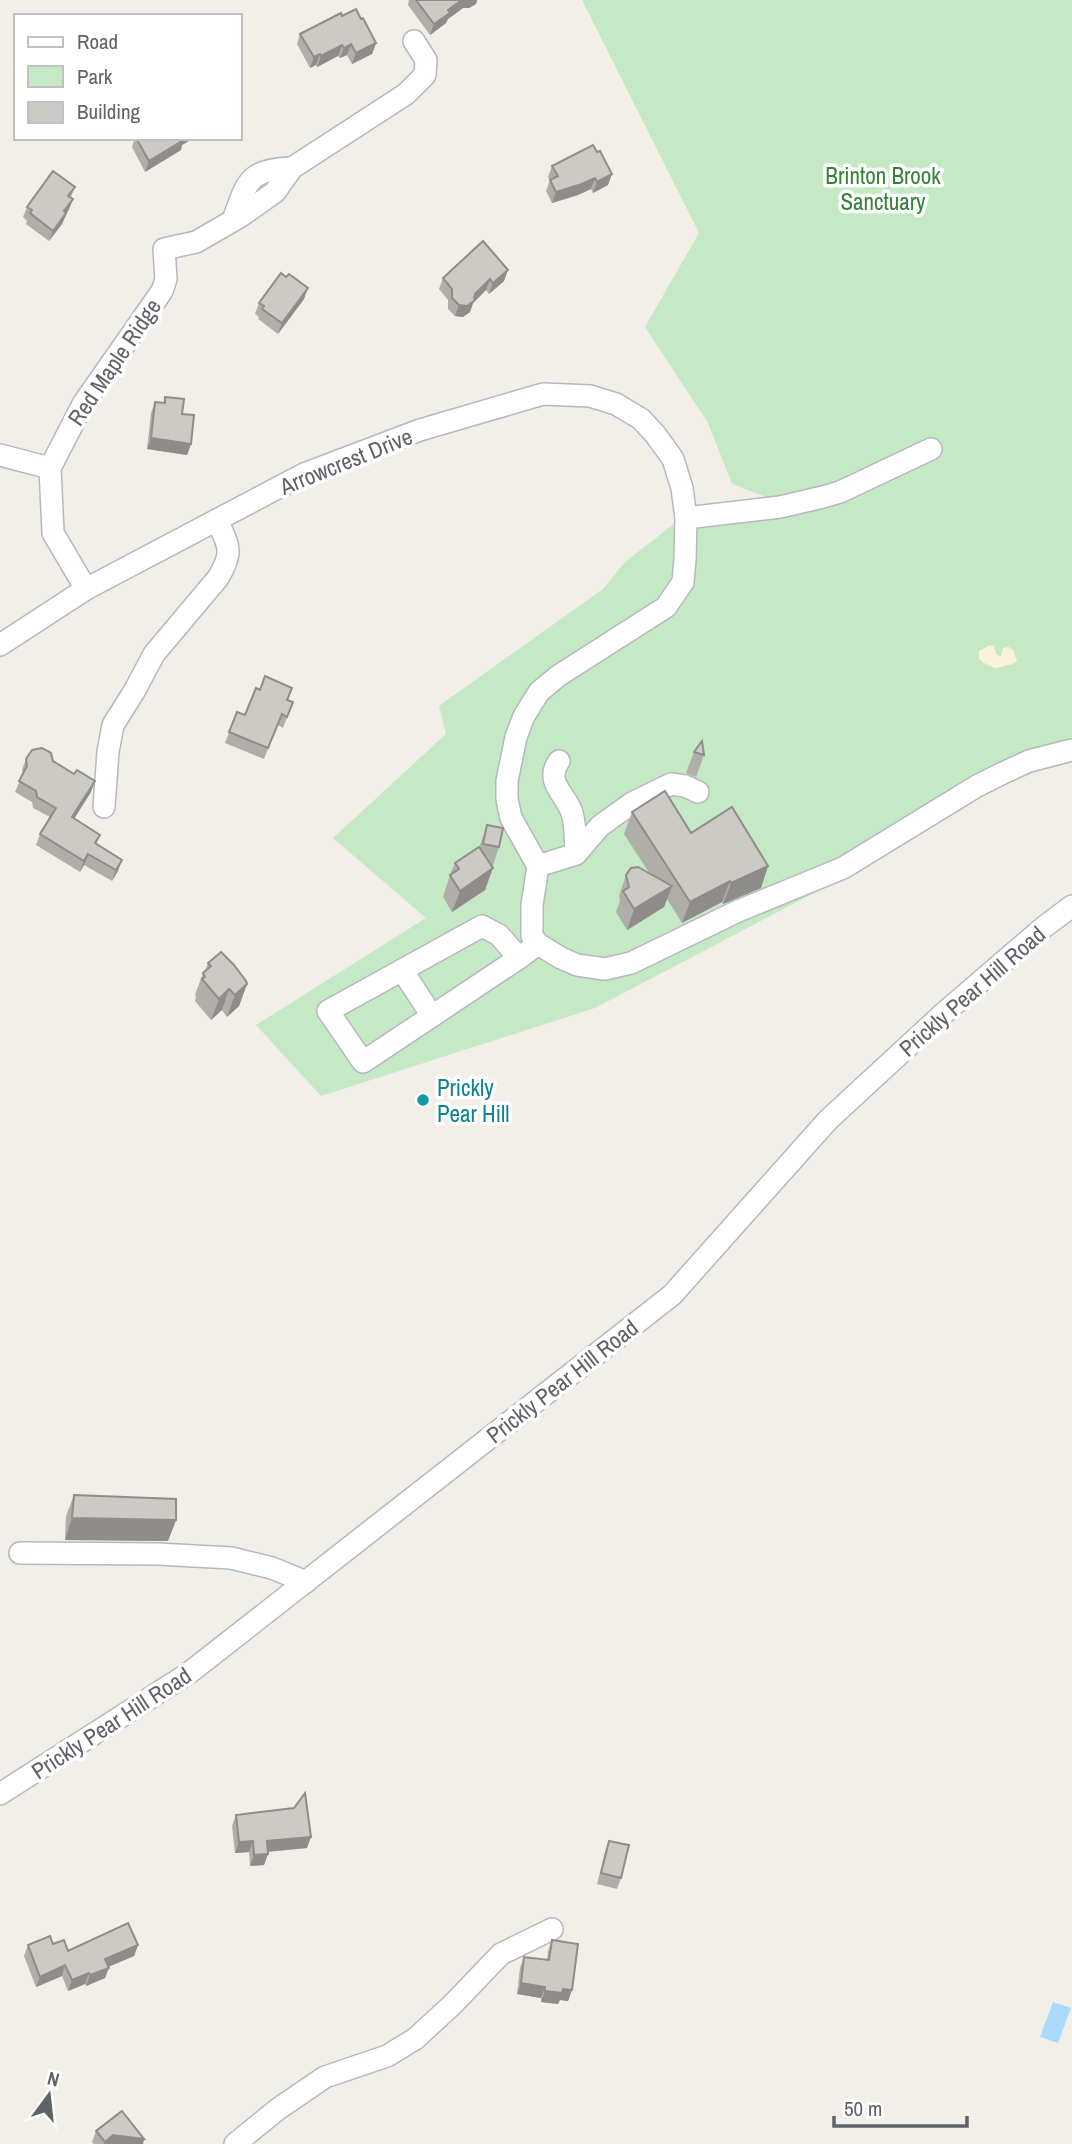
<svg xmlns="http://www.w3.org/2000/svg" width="1072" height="2144" font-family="'Archivo Narrow',sans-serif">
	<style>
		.green { fill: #c5e8c5 }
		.sand { fill: #fbf3d9 }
		.water { fill: #aadaff }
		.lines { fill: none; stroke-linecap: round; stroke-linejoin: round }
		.minor-casing { stroke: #b5b8bc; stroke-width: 24 }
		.minor { stroke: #fff; stroke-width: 21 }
		.wall { fill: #afaea9 }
		.shaded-wall { fill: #8f8d8a }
		.building { fill: #cccac5; stroke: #8f8d8a; stroke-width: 2 }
		.culture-dot { fill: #0f9aa8; stroke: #fff; stroke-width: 2.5 }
		.labels { text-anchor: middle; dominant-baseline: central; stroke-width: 7; stroke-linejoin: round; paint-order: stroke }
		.park-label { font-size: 23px; fill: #348238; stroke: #fff }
		.street-label { font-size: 23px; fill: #5f6368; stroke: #fff }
		.culture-label { font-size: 23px; fill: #0d838f; stroke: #fff; text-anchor: start }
	</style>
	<rect width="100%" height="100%" fill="#f1efe8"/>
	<path class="green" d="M582,0h490v760l-24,6 -69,30 -146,87 -238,125 -274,88 -65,-71 170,-107 -93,-80 113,-104 -7,-28 164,-117 22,-27 54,-42 90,-22 -37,-14 -24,-61 -63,-96 54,-94z"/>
	<path class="sand" d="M990,645l4,1 2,8 5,3 2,-9 6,-1 4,3 4,11 -6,4c-6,-1 -9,3 -15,3 -5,-1 -14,-6 -17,-9v-8z"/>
	<path class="water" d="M1053,2002l18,6 -13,35 -18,-6z"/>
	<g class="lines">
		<defs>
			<g id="minor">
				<path d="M233,220c14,-37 14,-51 59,-52"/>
				<path d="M0,455l50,13"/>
				<path d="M686,518l94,-11 43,-10 17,-5 91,-43"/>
				<path d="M86,589l-33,-56 -3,-65 33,-64 79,-113 4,-12 -2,-30 32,-7 45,-26 34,-24 17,-24 114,-74 19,-19 1,-15 -12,-19"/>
				<path d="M0,645l86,-56 218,-115 116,-44 123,-36 47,2 26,8 25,15 14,15 18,25 9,29 4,30 -1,42 -2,22 -17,25 -108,69 -19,16 -15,24 -8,21 -9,44v18l4,19 27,48 -6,39v31l6,8 23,14 16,7 28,4 26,-6 107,-52 105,-43 134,-82 26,-13 26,-12 43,-11"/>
				<path d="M559,761c-15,21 7,33 13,52 4,13 3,28 4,41"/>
				<path d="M104,807l4,-55 5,-27 22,-35 19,-36 64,-76c16,-27 11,-31 -1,-58"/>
				<path d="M538,866l38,-12 24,-28 32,-23 39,-19 14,2 13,6"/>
				<path d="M519,958l-20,-23 -17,-9 -154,85 35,51 156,-104 19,-14"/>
				<path d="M402,970l30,46"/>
				<path d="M20,1553l138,1 73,4 41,10 34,14"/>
				<path d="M0,1794l189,-121 483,-378 156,-175 116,-107 100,-86 28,-21"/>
				<path d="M235,2144l43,-35 47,-32 62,-21 28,-17 37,-34 49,-51 51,-25"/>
			</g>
		</defs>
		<use href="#minor" class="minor-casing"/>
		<use href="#minor" class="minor"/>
	</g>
	<g class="wall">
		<path d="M409,0h68l-1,4 -7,4h-6l-15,11 -2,4 -16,12 -22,-30z"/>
		<path d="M361,19l15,24 -4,11 -20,10 -5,-9 -7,3 -2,-2 -21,11 -1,-2 -6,3 -13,-24 3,-10z"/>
		<path d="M135,138h55l-1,3 -7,4 -1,5 -36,22 -13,-25z"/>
		<path d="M593,145l15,40 -15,8 -2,-4 -13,6 -26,8 -6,-12 4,-11 -2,-3 4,-11z"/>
		<path d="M75,187l-4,10 2,2 -4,11 -3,4 -4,10 -13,17 -23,-17 1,-3 -4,-4 4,-10z"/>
		<path d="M483,241l21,40 -15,13 -3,-4 -13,13 -3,9 -7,5 -8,-1 -7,-7v-9l-9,-11 4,-11z"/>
		<path d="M286,277l18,22 -26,35 -20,-15 1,-2 -4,-3 4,-11z"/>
		<path d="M165,397l17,17 9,30 -4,11 -40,-6 4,-36 4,-11 8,1z"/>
		<path d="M293,702l-10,26 -5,-3 -14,34 -39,-16 12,-31 8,3z"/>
		<path d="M694,752l10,3 -8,22 -10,-4z"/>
		<path d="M26,759l27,2 38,31 -17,27 26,16 -4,9 22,27 -6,10 -28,-16 -4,7 -44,-27 4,-11 10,-17 -17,-9 -1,-6 -17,-10 8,-18 -1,-4z"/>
		<path d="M632,812l59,21 77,33 -7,22 -38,16 -1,-2 -40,21 -15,-24 -3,8 -37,23 -11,-18 4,-11 -1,-5 7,-21 24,-1 -26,-40z"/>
		<path d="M487,825l12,22 -14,43 -33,22 -9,-15 7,-22 5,-12 24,-15z"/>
		<path d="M208,963l39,21 -8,22 -12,11 -5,-7 -11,10 -16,-19 1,-5 -1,-1 8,-22 2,-2z"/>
		<path d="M74,1495l102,25 -8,21 -103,-1 1,-24z"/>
		<path d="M236,1815l71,33 -39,4 -4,13 -14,1 -1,-14 -14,1 -3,-27z"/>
		<path d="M609,1841l12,37 -4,11 -20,-5 8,-32z"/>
		<path d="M552,1940l20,50 -4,11 -8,-1 -2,4 -17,-2v-4l-24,-4 3,-26 4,-11 23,3 1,-9z"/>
		<path d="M53,1944l15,7 70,-6 -4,11 -26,11 -3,11 -19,8 -1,-2 -17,7 -6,-15 -26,11 -12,-31 4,-11z"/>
		<path d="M96,2131l48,8 -1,5h-49l-2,-2z"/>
	</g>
	<g class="shaded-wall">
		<path d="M462,0h15l-1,4 -7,4h-6l-15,11 -2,4 -16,12 4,-11 14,-14z"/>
		<path d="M376,43l-4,11 -20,10 4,-11z"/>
		<path d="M351,44l-4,11 -7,3 4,-10z"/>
		<path d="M342,45l-4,11 -21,11 4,-11z"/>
		<path d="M320,54l-4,11 -6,3 4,-11z"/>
		<path d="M182,138h8l-1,3 -7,4 -1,5 -36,22 4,-11z"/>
		<path d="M612,174l-4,11 -15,8 4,-11z"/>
		<path d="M595,178l-4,11 -13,6 -26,8 4,-11z"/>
		<path d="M73,199l-11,25 -13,17 4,-10 11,-20z"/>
		<path d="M508,270l-4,11 -15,13 4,-11z"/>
		<path d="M490,279l-4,11 -13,13 -3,9 -7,5 -8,-1 4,-11 16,-11z"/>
		<path d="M308,288l-4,11 -26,35 4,-11z"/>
		<path d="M151,438l40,6 -4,11 -40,-6z"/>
		<path d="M95,781l-4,11 -23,36 4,-11z"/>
		<path d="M88,854l-4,11 -4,7 4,-11z"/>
		<path d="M122,860l-4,11 -6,10 4,-11z"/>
		<path d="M768,866l-7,22 -38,16 8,-21z"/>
		<path d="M493,868l-8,22 -33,22 8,-21z"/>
		<path d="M730,881l-8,21 -40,21 8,-21z"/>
		<path d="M672,886l-8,21 -37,23 7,-21z"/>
		<path d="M247,984l-8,22 -12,11 8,-22z"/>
		<path d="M229,989l-7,21 -11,10 8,-21z"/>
		<path d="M72,1518l104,2 -8,21 -103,-1z"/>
		<path d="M311,1837l-4,11 -44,4 4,-11z"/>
		<path d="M253,1841l-4,11 -14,1 4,-11z"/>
		<path d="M268,1854l-4,11 -14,1 4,-11z"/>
		<path d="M138,1945l-4,11 -33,14 4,-11z"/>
		<path d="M65,1965l-3,11 -26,11 4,-10z"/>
		<path d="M109,1968l-4,10 -19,8 4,-11z"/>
		<path d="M89,1973l-4,11 -17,7 4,-11z"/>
		<path d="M521,1983l24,4 -4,11 -24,-4z"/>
		<path d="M563,1989l9,1 -4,11 -8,-1 -2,4 -17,-2 4,-11z"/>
		<path d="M113,2135l31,4 -1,5h-39l1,-2z"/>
	</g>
	<g class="building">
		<path d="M416,0h46l-14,10 2,3 -16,11z"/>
		<path d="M356,9l5,10 2,-1 13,25 -20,10 -5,-9 -7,4 -2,-3 -21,11 -1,-2 -6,3 -14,-23 41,-21 1,3z"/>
		<path d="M136,138h48l1,1 -36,22z"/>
		<path d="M593,145l4,7 3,-1 12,23 -15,8 -2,-4 -13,6 -26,8 -6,-12 8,-4 -6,-10z"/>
		<path d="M53,171l22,16 -7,9 5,3 -9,12 2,2 -13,18 -23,-18 2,-3 -5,-3z"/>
		<path d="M483,241l25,29 -15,13 -3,-4 -15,15 -1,7 -7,5 -8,-1 -7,-7v-9l-9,-11z"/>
		<path d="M281,273l5,4 3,-3 19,14 -26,35 -20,-14 2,-3 -5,-3z"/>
		<path d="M165,397l19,2 -2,15 12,1 -3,29 -40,-6 4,-36 10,1z"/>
		<path d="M265,676l27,12 -5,12 6,2 -6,15 -5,-3 -14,34 -39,-16 8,-20 8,3 11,-27 4,2z"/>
		<path d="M702,741l2,14 -10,-3z"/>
		<path d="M42,748l9,5 2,8 21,13 3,-4 18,11 -23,36 28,18 -5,8 27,17 -6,10 -28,-16 -4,7 -44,-27 16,-26 -19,-11 -1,-6 -17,-10 8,-15 -1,-7 6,-9z"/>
		<path d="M665,791l26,42 41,-26 36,59 -37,17 -1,-2 -40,21 -58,-90z"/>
		<path d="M487,825l16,3 -4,19 -16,-3z"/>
		<path d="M479,847l14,21 -33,23 -10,-16 9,-6 -4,-6z"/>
		<path d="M638,867l34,19 -38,23 -11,-18 6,-4 -3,-12 5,-7z"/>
		<path d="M221,952l13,13 12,16 1,3 -12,11 -6,-6 -10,10 -17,-20 3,-2 -2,-4 8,-7 -3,-3z"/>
		<path d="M74,1495l102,4v21l-104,-2z"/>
		<path d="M305,1793l6,44 -44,4 1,13 -14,1 -1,-14 -14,1 -3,-27 58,-7z"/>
		<path d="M609,1841l20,4 -8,33 -20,-5z"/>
		<path d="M128,1923l10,22 -33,14 4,9 -19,7 -1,-2 -17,7 -7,-15 -25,12 -12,-32 22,-9 3,8 11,-4 4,11z"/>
		<path d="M552,1940l26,4 -6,46 -9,-1 -1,4 -17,-2v-4l-24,-4 3,-26 25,3z"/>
		<path d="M122,2111l22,28 -31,-4 -8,7 -9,-11z"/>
	</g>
	<circle class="culture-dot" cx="423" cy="1100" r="7"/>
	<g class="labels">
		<g class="park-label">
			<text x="883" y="175">Brinton Brook<tspan x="883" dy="26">Sanctuary</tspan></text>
		</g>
		<g class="street-label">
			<text transform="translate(114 362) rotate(-56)">Red Maple Ridge</text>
			<text transform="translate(346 461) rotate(-22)">Arrowcrest Drive</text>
			<text transform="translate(972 991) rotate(-41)">Prickly Pear Hill Road</text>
			<text transform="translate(562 1381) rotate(-38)">Prickly Pear Hill Road</text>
			<text transform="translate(111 1723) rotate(-33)">Prickly Pear Hill Road</text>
		</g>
		<g class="culture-label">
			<text x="437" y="1087">Prickly<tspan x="437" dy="26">Pear Hill</tspan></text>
		</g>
	</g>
	<rect x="14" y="14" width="228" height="126" fill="#ffffff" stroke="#bfc1c3" stroke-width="2"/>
	<rect x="28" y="37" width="35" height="10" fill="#ffffff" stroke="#bfc1c3" stroke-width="2"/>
	<text x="77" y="49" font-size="21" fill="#5f6368">Road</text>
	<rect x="28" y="66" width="35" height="21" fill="#c5e8c5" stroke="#bfc1c3" stroke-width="2"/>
	<text x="77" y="84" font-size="21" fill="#5f6368">Park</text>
	<rect x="28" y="102" width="35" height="21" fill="#cccac5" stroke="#bfc1c3" stroke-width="2"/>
	<text x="77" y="119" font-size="21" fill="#5f6368">Building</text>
	<g transform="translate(49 2095) rotate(15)" stroke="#ffffff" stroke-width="5" paint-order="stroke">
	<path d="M0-5L12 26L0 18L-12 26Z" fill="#5f6368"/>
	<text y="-10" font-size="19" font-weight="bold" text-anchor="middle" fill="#5f6368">N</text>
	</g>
	<path d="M834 2116v10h133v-10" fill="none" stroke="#5f6368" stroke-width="3.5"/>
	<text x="844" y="2116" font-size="21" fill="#5f6368" stroke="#ffffff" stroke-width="5" paint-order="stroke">50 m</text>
</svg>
